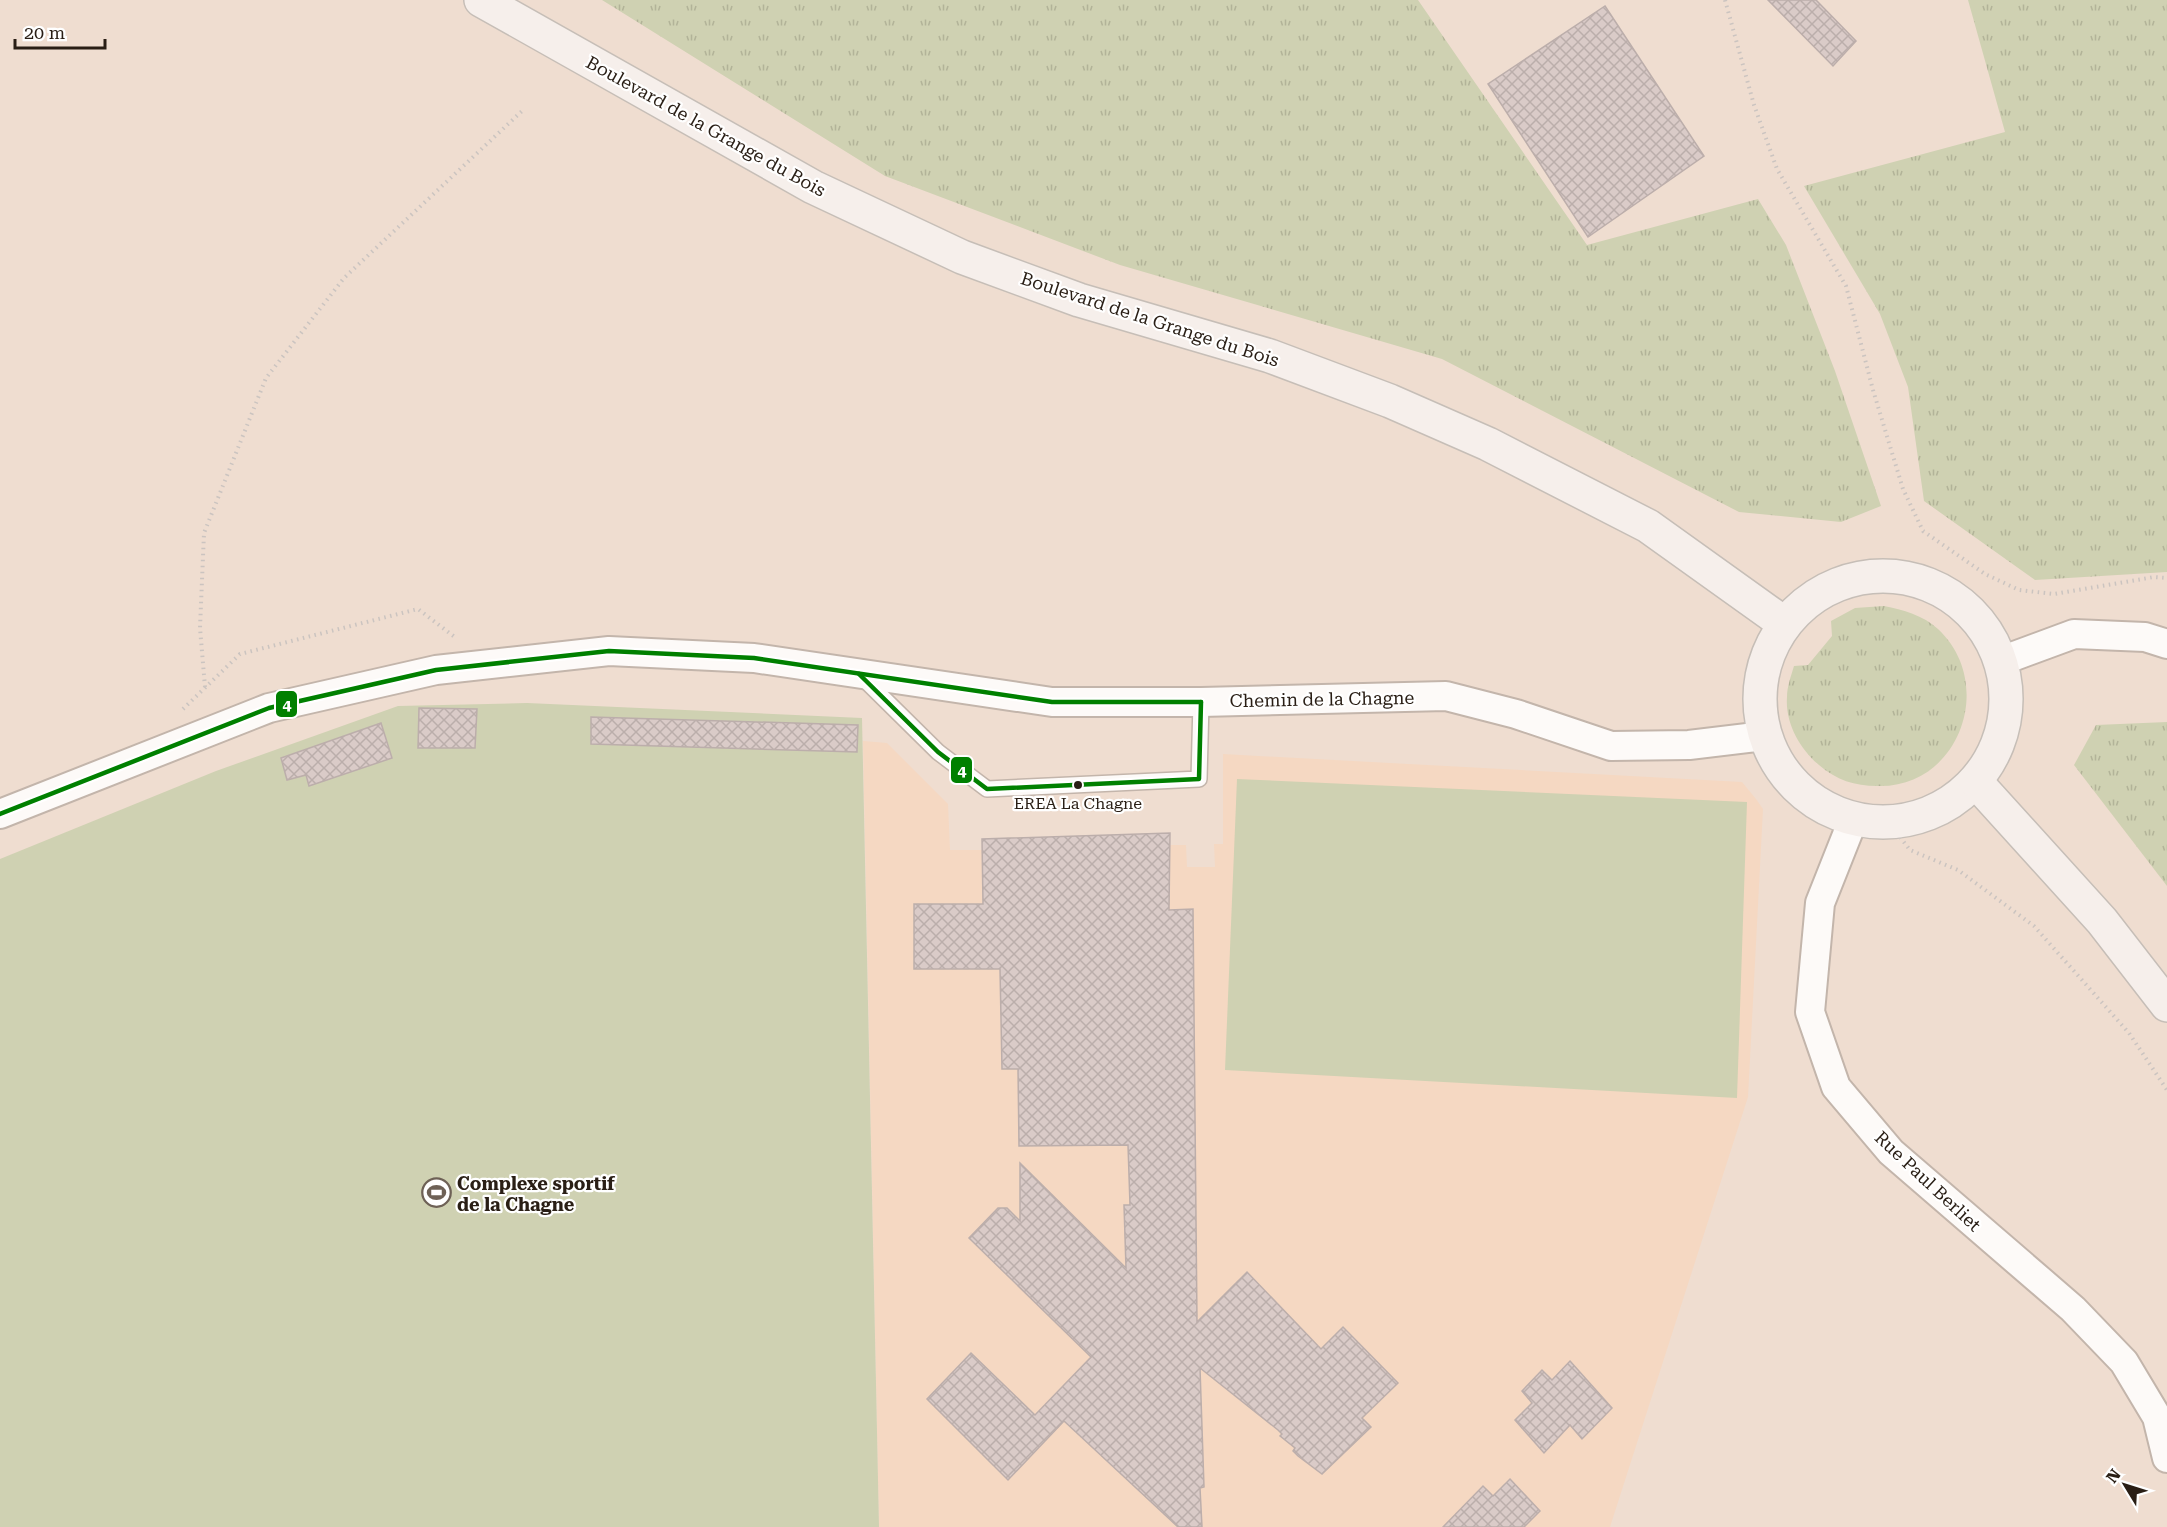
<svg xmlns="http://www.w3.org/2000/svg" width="2167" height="1527" font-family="'Roboto Serif',serif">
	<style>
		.built { fill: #f5d8c2 }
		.grass { fill: url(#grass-tufts) }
		.garden { fill: #cfd1b2 }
		.building { fill: url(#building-cross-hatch); stroke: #bcaeab; stroke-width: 1.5 }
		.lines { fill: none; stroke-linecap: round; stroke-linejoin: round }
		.lane-casing { stroke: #c3b5ab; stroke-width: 18 }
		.street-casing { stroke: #c3b5ab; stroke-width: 32 }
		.primary-casing { stroke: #c6beb7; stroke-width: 36 }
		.path { stroke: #cbc4c0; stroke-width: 4; stroke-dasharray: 1.5 4.5; stroke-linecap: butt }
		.lane { stroke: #fdfaf8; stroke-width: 15 }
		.street { stroke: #fdfaf8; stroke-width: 28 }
		.primary { stroke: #f6efeb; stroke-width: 33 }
		.bus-1-casing { stroke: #fff; stroke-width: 9 }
		.bus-1 { stroke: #008000; stroke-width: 4.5 }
		.bus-dot { fill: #291e15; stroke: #fff; stroke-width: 2 }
		.labels { text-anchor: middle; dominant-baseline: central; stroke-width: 4.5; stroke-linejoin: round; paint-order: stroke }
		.bus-label { font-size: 16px; fill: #291e15; stroke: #fff }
		.street-label { font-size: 18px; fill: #291e15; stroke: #fff }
		.poi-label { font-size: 18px; font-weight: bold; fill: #291e15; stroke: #fff; text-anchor: start }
		.line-badge { stroke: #fff; stroke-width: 2 }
		.badge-label { font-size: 16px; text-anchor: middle; font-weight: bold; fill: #fff }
	</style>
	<defs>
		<pattern id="grass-tufts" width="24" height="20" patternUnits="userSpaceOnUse" patternTransform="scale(1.5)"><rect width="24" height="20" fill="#cfd1b2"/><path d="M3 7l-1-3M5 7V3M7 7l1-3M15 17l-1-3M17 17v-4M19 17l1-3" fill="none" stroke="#b2b398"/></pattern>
		<pattern id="building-cross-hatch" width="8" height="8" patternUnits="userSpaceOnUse" patternTransform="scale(1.5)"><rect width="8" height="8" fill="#dacbc8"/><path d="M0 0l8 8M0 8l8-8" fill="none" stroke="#bbaeab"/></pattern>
	</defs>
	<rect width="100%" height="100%" fill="#efddd0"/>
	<path class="built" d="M863,741l24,2 61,61 2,46h32l1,-11 187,-6v12h16l1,22h28l-1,-23h9v-90l519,28 14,17 7,10 -15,288 -138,430h-731z"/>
	<g class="grass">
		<path d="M602,0h816l169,245 171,-46 28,46 49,126 46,135 -40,16 -102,-10 -297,-153 -322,-94 -235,-89z"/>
		<path d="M1968,0h199v572l-132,8 -111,-79 -16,-114 -28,-73 -76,-128 201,-54z"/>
		<path d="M1884,606c19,4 39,9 54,23 59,55 21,160 -61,157 -22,0 -41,-6 -58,-21 -19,-16 -34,-42 -32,-68 0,-10 4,-21 7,-31l14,-1 24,-29 -1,-15 24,-13z"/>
		<path d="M2167,722v164l-93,-121 22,-40z"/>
	</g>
	<g class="garden">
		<path d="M527,703l335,15 17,809h-879v-668l216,-88 182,-65z"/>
		<path d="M1237,779l510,23 -10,296 -512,-28z"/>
	</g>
	<g class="building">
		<path d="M1768,0h48l40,41 -23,25z"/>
		<path d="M1605,6l99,150 -116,81 -100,-153z"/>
		<path d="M419,708l58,1 -2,39h-57z"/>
		<path d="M591,717l267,8 -1,27 -266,-8z"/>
		<path d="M381,723l11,35 -83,28 -3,-11 -19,5 -6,-22z"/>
		<path d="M1170,833l-1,77 24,-1 4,413 50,-50 74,77 22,-22 55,56 -36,35 9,9 -49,47 -24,-18 -5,-5 2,-3 -15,-12 2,-2 -4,-4 -78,-62 4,119 -4,1 2,39h-24l-114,-106 -56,59 -81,-81 44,-46 64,62 56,-58 -122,-119 29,-30h9l13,13v-58l106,105 -2,-63h6l-2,-60 -109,1 -1,-77h-16l-2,-100h-86v-65h69l-1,-65z"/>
		<path d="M1570,1361l42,47 -30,31 -12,-14 -26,28 -29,-33 17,-17 -10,-12 20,-21 10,10z"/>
		<path d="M1510,1479l30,32 -16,16h-81l40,-41 10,10z"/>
	</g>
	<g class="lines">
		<defs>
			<path id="lane" d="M861,676l77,76 49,37 212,-10 2,-77"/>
			<g id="street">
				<path d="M2001,661l73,-27 71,3 22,7"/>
				<path d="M0,814l269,-106 167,-38 173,-19 145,7 298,44h149l245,-6 70,18 95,32 78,-1 75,-9"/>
				<path d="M1853,820l-33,83 -10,109 26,75 55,65 182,157 51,53 33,55 10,41"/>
			</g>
			<g id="primary">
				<path d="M481,0l332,187 149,70 117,43 191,56 120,45 98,43 160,82 137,98"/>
				<circle cx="1883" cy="699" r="123"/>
				<path d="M1976,782l126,139 65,84"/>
			</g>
		</defs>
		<use href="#lane" class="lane-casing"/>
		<use href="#street" class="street-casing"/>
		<use href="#primary" class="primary-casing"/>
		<g class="path">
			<path d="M1725,0l29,105 23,64 69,117 27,104 30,99 20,42 62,43 34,16 35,4 100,-17 13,1"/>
			<path d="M205,687l-5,-59 4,-95 62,-155 78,-100 178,-167"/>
			<path d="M183,709l57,-55 178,-45 38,29"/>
			<path d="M1889,823l21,27 48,20 76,56 95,107 38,57"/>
		</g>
		<use href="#lane" class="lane"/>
		<use href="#street" class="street"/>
		<use href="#primary" class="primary"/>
		<defs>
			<g id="bus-1">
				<path d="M859,674l79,78 49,37 212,-10 2,-77"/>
				<path d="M0,814l269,-106 167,-38 173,-19 145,7 298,44h149"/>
			</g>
		</defs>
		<use href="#bus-1" class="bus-1-casing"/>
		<use href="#bus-1" class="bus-1"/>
	</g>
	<defs>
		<symbol id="stadium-ring" viewBox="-11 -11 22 22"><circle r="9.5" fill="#fff" stroke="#6e6156" stroke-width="1.5"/><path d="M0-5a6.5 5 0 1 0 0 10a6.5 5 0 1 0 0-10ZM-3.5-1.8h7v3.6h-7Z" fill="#6e6156"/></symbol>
	</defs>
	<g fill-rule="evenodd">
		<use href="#stadium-ring" x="420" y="1176" width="33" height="33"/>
	</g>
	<circle class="bus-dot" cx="1078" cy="785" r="5"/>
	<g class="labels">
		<g class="bus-label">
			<text x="1078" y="803">EREA La Chagne</text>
		</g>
		<g class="street-label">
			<text transform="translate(706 126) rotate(29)">Boulevard de la Grange du Bois</text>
			<text transform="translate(1150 319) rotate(18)">Boulevard de la Grange du Bois</text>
			<text transform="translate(1322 699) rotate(-1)">Chemin de la Chagne</text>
			<text transform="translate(1928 1181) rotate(43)">Rue Paul Berliet</text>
		</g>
		<g class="poi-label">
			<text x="457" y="1183">Complexe sportif<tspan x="457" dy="21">de la Chagne</tspan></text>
		</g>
	</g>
	<g class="line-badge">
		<rect x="275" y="690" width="23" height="28" rx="6" fill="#008000"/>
		<rect x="950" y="756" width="23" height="28" rx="6" fill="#008000"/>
	</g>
	<g class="badge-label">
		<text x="287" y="710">4</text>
		<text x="962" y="776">4</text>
	</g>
	<g transform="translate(2125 1485) rotate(308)" stroke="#ffffff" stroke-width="4.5" paint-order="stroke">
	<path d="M0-4.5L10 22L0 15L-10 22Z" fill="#291e15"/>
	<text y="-9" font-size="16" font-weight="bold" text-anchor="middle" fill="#291e15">N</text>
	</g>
	<path d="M15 39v9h90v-9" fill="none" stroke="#291e15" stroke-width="3"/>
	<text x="24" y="39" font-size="18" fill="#291e15" stroke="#ffffff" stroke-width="4.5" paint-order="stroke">20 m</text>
</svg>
